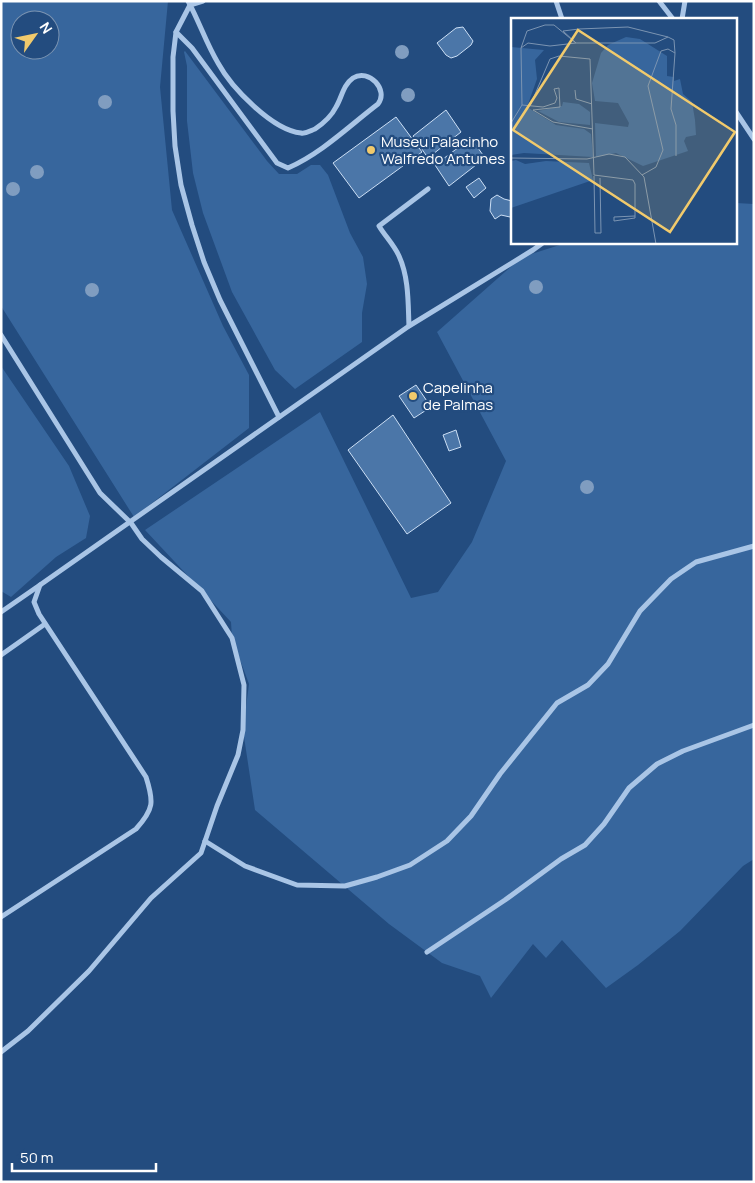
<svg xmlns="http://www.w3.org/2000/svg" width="755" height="1183" font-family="Manrope,sans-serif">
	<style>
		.green { fill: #37669d; fill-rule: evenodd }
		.building { fill: #4b76a8; stroke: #ccdff5 }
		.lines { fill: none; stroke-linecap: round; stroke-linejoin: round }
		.minor { stroke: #a9c5e6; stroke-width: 5 }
		.tree { fill: #809dc0 }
		.poi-dot { fill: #f1ca6c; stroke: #234c7f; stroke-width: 2 }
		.labels { text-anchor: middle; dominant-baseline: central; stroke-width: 4.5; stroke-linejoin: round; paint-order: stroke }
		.poi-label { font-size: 15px; fill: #fff; stroke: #234c7f; text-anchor: start }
		.inset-road { fill: none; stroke: #7b94b2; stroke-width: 1 }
		.view { fill: #f1ca6c; fill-opacity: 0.15; stroke: #f1ca6c; stroke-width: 2.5 }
		.inset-edge { fill: none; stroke: #fff; stroke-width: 2.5 }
	</style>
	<rect width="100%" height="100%" fill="#234c7f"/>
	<g class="green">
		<path d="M1,1h167l-8,86 12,123 51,116 26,49v53l-115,89 -133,-211zM20,20h30v30h-30z"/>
		<path d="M185,51l82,110 12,13h18l14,-9h9l8,10 22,58 13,24 4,27 -5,29v29l-67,47 -20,-19 -43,-78 -29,-79 -10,-40 -6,-52v-55l-3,-14z"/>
		<path d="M736,203l18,1v655l-11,7 -63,65 -42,34 -32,23 -44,-48 -16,18 -13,-14 -42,54 -11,-22 -38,-13 -53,-39 -134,-114 -12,-80 6,-46 -17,-46 -1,-16 -86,-92 175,-118 91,186 27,-6 34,-50 34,-81 -69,-129 85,-75 44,-14 170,-1z"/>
		<path d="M1,366l68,100 21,50 -4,22 -30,19 -45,40 -10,-6z"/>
	</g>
	<g class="building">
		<path d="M463,27l10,14 -2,4 -14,11 -6,2 -5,-3 -9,-12 19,-15z"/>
		<path d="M446,110l15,22 -33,26 -15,-22z"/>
		<path d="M396,117l26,35 -63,46 -26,-35z"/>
		<path d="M471,138l14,20 -36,28 -14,-21z"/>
		<path d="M479,178l7,10 -12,10 -8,-11z"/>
		<path d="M497,195l7,4 8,2v14l-2,2 -9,-2 -6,4 -5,-8 1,-12z"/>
		<path d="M416,385l15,22 -17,11 -15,-22z"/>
		<path d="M393,415l58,88 -44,31 -59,-84z"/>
		<path d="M456,430l5,17 -12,4 -6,-16z"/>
	</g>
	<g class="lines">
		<g class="minor">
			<path d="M203,1l-13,4 -14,27 -3,25v54l2,35 6,39 11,40 12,37 16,38 59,117"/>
			<path d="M556,1l6,18"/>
			<path d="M659,1l14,18"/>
			<path d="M682,19l3,-18"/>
			<path d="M176,32l16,16 85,115 11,5c34,-15 61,-42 90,-64 11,-14 -9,-36 -25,-26 -10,7 -11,19 -17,29 -5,10 -12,16 -21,22 -5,2 -9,5 -14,4 -29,-3 -70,-46 -83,-70 -12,-20 -19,-42 -30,-62"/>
			<path d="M736,112l18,27"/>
			<path d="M409,326c-1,-23 0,-48 -10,-70 -5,-11 -14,-20 -20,-30l49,-37"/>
			<path d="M1,335l99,158 31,30 11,16 19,18 41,34 30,47 12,47 -1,45 -5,25 -21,51 -16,47 -50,45 -62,73 -61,60 -27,21"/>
			<path d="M1,612l39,-27"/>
			<path d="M1,655l44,-31"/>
			<path d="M205,841l40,25 52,19 48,1 32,-9 33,-12 37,-24 24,-25 29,-42 57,-71 31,-18 20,-21 32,-53 31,-32 25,-17 58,-16"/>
			<path d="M1,917l135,-88c18,-20 18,-27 10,-52l-107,-163 -5,-12 6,-17 369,-259 124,-76 11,-8"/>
			<path d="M427,952l78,-52 56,-41 24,-14 19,-21 25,-36 28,-24 26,-13 71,-26"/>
		</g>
	</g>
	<g class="tree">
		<circle cx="402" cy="52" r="7"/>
		<circle cx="408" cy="95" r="7"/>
		<circle cx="105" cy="102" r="7"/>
		<circle cx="37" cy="172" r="7"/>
		<circle cx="13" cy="189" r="7"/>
		<circle cx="536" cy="287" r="7"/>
		<circle cx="92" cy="290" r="7"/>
		<circle cx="587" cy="487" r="7"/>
	</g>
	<g class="poi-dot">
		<circle cx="371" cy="150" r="5"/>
		<circle cx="413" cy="396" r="5"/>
	</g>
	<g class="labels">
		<g class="poi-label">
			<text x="381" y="141">Museu Palacinho<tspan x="381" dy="17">Walfredo Antunes</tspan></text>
			<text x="423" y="387">Capelinha<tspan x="423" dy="17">de Palmas</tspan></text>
		</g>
	</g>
	<g transform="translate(511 18)">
		<rect width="226" height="226" fill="#234c7f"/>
		<path d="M115,19l14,2 27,17v20l7,1v4l6,-2 3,15 9,8 3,18 1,15 -10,2 -2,4 4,10 -45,15 -27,-13 -20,4 -1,-34 33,4 1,-4 -11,-20 -23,-2 -3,-18 9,-30 7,-8zM0,29l33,3 -9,10 2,19 -10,28 29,18 28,4 7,5 2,23 -69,-4 -13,2zM52,84l16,2 11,8v13l-31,-3 -21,-11 24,-5zM5,142l9,4 21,-3 43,2 4,17 -82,28v-47z" fill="#37669d"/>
		<path class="inset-road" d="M157,19l6,3 1,13 -4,56 5,16v31M10,30l6,-17 18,-6h9l22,18h79l13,-6 -40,-10 -49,2 -16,2 13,12 -26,3 -22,-3 -7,5 1,57M64,72l1,9 16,5M19,88l20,-47 9,-3 31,3 4,116 39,5 2,4v34l-21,3v-4l21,-1M22,92l20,12 40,7M0,105l11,-18 21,2 12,-4 2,-5 -3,-9 5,-1 1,19 -27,3M0,140l76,1 22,-5 16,3 19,20 12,67M131,157l14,-8 7,-17 -15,-64 13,-35 7,-2 7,4M83,158l1,57h6l-1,-55"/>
		<path class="view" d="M67,12l157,102 -65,100 -157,-102z"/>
		<rect width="226" height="226" class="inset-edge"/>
	</g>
	<rect width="755" height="1183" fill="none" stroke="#ffffff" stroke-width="5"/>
	<g transform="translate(35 35) rotate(57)"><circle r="24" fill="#234c7f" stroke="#7b94b2"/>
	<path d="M0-4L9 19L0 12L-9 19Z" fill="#f1ca6c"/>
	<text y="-8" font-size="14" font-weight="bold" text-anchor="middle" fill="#ffffff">N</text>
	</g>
	<path d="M12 1163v8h144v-8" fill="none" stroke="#ffffff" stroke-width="2.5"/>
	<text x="20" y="1163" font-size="15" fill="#ffffff" stroke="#234c7f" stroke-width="4" paint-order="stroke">50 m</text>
</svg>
